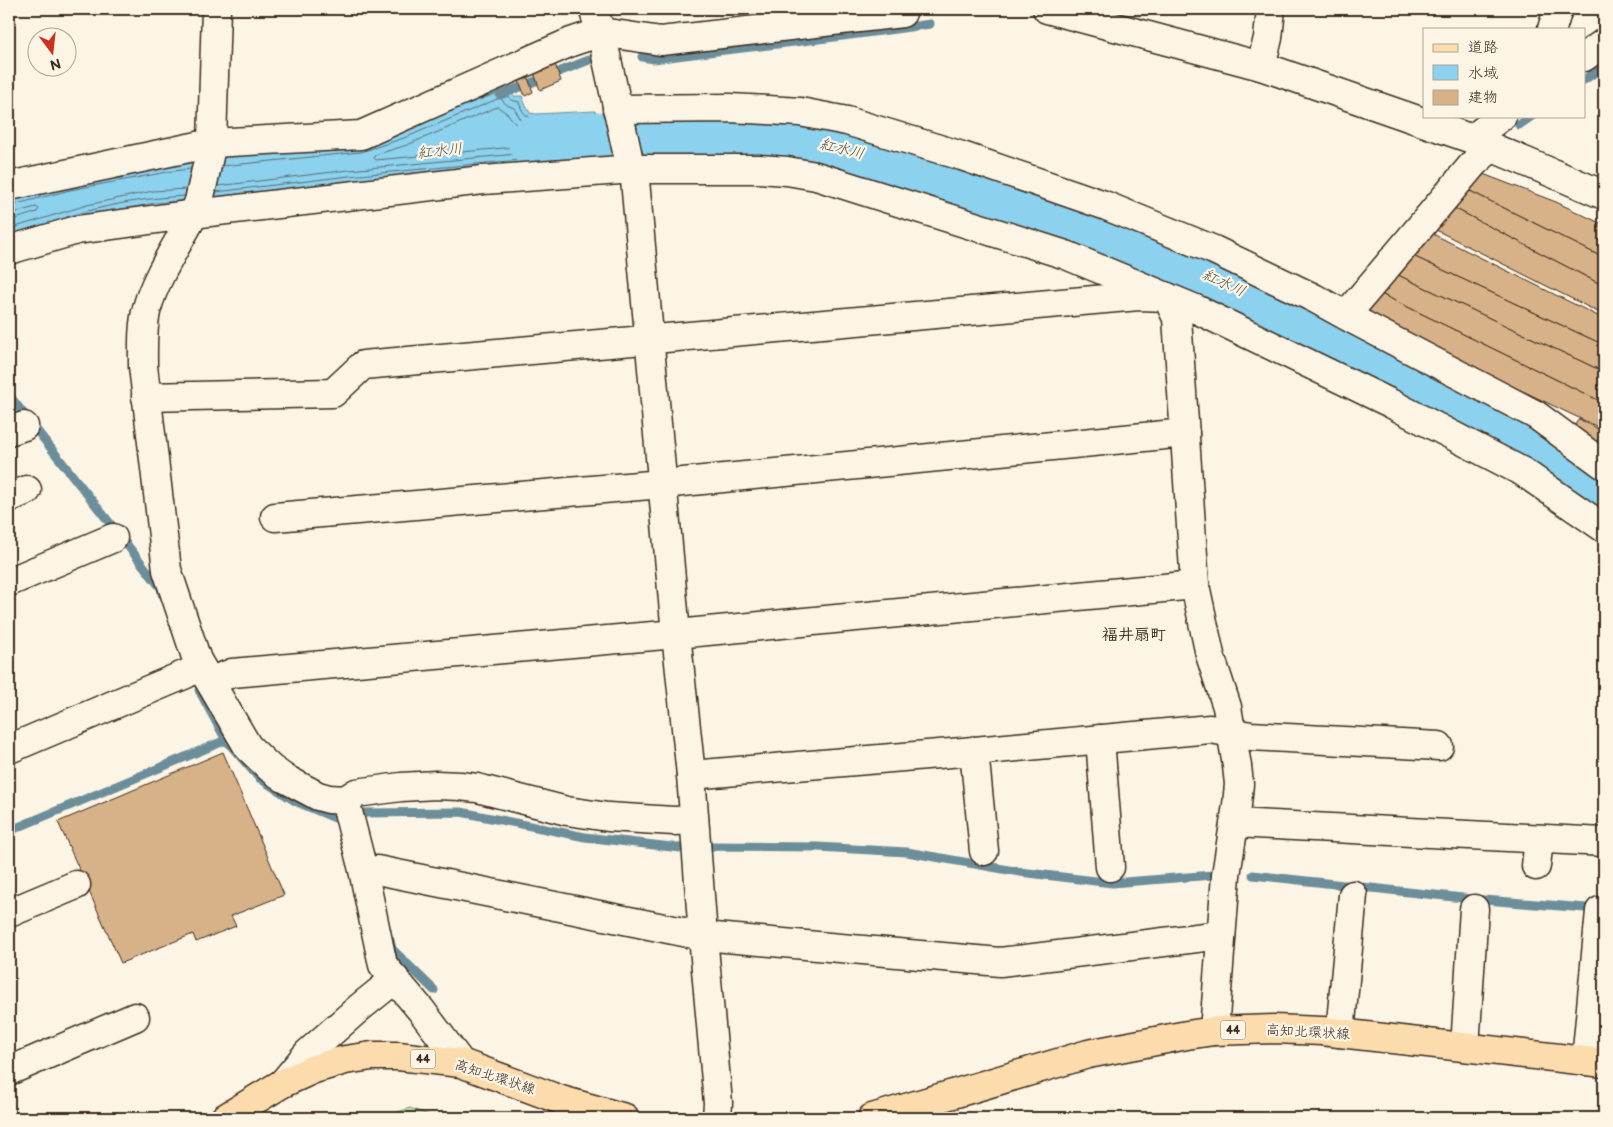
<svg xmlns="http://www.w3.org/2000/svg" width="1613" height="1127" font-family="'Balsamiq Sans','Klee One',sans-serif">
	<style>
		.green { fill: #b9eeaf; stroke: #7a8c66 }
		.water { fill: #8cd1ed; stroke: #6c8e9a }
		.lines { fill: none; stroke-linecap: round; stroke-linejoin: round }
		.shore { stroke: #5b6d71; stroke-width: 1 }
		.stream { stroke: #6c8e9a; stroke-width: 9 }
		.river { stroke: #8cd1ed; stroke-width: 50 }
		.building { fill: #d7b288; stroke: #3b2a1e }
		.street-casing { stroke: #3b2a1e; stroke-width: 31 }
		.secondary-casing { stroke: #3b2a1e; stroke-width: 31 }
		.primary-casing { stroke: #3b2a1e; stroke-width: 31 }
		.street { stroke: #fcf5e5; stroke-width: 28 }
		.secondary { stroke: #fcf5e5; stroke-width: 28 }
		.primary { stroke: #fcdcac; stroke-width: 28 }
		.labels { text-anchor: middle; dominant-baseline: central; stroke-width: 4.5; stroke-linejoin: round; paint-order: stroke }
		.shield { fill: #fcf5e5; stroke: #75675a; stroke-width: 1 }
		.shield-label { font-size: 12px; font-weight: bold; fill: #3b2a1e }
		.street-label { font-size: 14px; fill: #3b2a1e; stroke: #fcf5e5 }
		.water-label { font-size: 15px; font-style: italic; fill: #4f5452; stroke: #fcf5e5 }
		.quarter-label { font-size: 16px; font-weight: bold; fill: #3b2a1e; stroke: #fcf5e5 }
	</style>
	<rect width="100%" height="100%" fill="#fcf5e5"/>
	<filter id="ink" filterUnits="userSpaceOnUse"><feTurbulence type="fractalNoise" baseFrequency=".02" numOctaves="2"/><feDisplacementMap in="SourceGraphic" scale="10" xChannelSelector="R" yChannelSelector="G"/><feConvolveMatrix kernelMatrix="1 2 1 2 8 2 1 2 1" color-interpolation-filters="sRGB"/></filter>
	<g filter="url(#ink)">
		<path class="green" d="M410,1108l27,10h-58z"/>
		<path class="water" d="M508,82l6,14h8l4,10 4,7 6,1 59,-3 10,36 -8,11 -247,23 -161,19 -35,3 -65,13 -80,25v-45l162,-36 187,-19z"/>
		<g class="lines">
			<g class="shore">
				<path d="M498,107l10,7 9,12 8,5 11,2 43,-3 2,2 2,7 -3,2 -204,19 -2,-2 1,-3 32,-10z"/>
				<path d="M218,186l131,-16 241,-23 2,-2 -7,-22 -49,3 -9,-2 -6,-4 -7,-12 -7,-3 -7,-7 -96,40 -43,14 -139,14"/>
				<path d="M216,192l133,-16 244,-23 6,-7 -9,-30 -54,3c-11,-2 -14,-7 -17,-17l-8,-2 -6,-10 -47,18"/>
				<path d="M9,206l61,-16 103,-19 18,-2"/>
				<path d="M9,214l27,-7 3,2 -2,3 -28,9"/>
				<path d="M67,217c38,-12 78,-19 118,-21"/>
				<path d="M9,229l78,-24 66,-14 33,-2"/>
			</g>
			<g class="stream">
				<path d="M642,57l12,2c92,-12 184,-21 276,-35"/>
				<path d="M1584,80l20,-14"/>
				<path d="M500,95l89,-35"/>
				<path d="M1519,125l13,-9"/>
				<path d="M9,395l152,193 1,6"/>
				<path d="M199,690l27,50"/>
				<path d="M363,813l98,-1 124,25 95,11 33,-2 104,1 90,5 113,20 92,11 101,-8"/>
				<path d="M9,831l217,-91 33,38 36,23 40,17"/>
				<path d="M1253,875l219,24 127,10"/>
				<path d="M390,940l2,9 42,41"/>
			</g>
			<path class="river" d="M533,142l50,-5 71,1 110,-6 82,17 248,79 134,55 69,38 206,105 40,26 61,43"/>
		</g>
		<g class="building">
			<path d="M555,64l6,17 -21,9 -6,-17z"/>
			<path d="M528,78l5,14 -8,4 -6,-15z"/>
			<path d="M1483,174l73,28 48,23v33l-136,-68z"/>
			<path d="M1468,190l136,68v28l-150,-78z"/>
			<path d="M1454,208l150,78v29l-168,-85z"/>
			<path d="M1433,234l171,85v26l-189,-88z"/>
			<path d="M1415,257l189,88v27l-206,-97z"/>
			<path d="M1398,275l206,97v31l-223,-109z"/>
			<path d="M1381,294l223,109v27l-240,-115z"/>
			<path d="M1579,419l25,13 -8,12 -22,-18z"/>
			<path d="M223,752l61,143 -53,21 5,10 -40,16 -3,-8 -72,29 -63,-141z"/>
		</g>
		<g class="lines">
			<defs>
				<g id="street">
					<path d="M216,9l-4,134 -13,58 -5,13c-16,30 -38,62 -47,94 -5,18 -4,39 -4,58l24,204 30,90 51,87 22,21 14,10 34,18 11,3 16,1 18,70 20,95 38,45 40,53"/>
					<path d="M593,9l8,23 28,129 5,8 42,465 15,141 12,161 15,167 -1,15"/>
					<path d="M1552,29l6,-20"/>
					<path d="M1584,57l20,-14"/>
					<path d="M1261,66l7,-28 3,-29"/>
					<path d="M617,109l113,-1 38,2 32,2 47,9 115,35 142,49 110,45 100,48 40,22 182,95 68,50"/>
					<path d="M1472,139l30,-23"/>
					<path d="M9,186l203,-43 149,-8 210,-93 30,-10 60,9 241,-28 1,-4"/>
					<path d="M9,250l68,-20 117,-16 289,-34 151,-11h125l28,2 29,5 250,79 132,55 192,93 133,69 81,56"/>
					<path d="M1346,315l128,-152 17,-15"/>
					<path d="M146,397l187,-4 30,-28 776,-69 28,1 10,21 18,267 15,70 17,52 10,59 2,18 -2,21 -11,70 -12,156"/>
					<path d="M9,431l15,-5"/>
					<path d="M9,498l18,-8"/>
					<path d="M275,517l387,-33 523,-51"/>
					<path d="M9,582l104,-44"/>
					<path d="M211,681l21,-8 444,-39 519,-49"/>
					<path d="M1100,739l10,128"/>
					<path d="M9,749l177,-75"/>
					<path d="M974,751l10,100"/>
					<path d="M691,775l283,-24 236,-22 41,7 188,10"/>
					<path d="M345,800l11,-7 45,-6 35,-2 24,1 17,2 90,23 41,6 66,4 20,-1"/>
					<path d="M1235,823l369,19"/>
					<path d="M1536,866l3,-27"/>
					<path d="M377,870l326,66 297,26 221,-27"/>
					<path d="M9,913l67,-28"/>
					<path d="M1340,1033l13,-138"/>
					<path d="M1465,1047l9,-138"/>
					<path d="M1586,1061l14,-150"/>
					<path d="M9,1071l126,-54"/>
					<path d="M283,1083l25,-30 51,-45 36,-29"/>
				</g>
				<path id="secondary" d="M1047,9l214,57 211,73 132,56"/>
				<g id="primary">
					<path d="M225,1118l58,-35 31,-14 31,-9 27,-4h26l63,7 100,37 64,18"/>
					<path d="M872,1118l216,-64 99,-19 27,-4 60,-2 48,2 282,32"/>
				</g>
			</defs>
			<use href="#street" class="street-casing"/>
			<use href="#secondary" class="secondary-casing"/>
			<use href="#primary" class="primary-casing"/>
			<use href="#street" class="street"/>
			<use href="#secondary" class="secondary"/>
			<use href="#primary" class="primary"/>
		</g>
	</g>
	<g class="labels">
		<g class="shield">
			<rect x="1220.5" y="1020.5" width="25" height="19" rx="4"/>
			<rect x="410.5" y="1049.5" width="25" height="19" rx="4"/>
		</g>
		<g class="shield-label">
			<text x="1233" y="1030">44</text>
			<text x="423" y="1059">44</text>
		</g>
		<g class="street-label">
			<text transform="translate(1308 1032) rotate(3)">高知北環状線</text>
			<text transform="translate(495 1077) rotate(18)">高知北環状線</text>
		</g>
		<g class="water-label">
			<text transform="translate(842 149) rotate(14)">紅水川</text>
			<text transform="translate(440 151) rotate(-6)">紅水川</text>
			<text transform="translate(1224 283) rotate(25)">紅水川</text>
		</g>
		<g class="quarter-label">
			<text x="1134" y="635">福井扇町</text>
		</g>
	</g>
	<rect width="1613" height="1127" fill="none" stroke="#fcf5e5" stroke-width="30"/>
	<rect x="15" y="15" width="1583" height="1097" fill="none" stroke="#3b2a1e" stroke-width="2" filter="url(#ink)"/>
	<rect x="1423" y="28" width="162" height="90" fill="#fcf5e5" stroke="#afa495"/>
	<rect x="1433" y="44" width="25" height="8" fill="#fcdcac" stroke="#afa495"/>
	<text x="1468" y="52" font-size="15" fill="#3b2a1e">道路</text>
	<rect x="1433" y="65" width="25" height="15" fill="#8cd1ed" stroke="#afa495"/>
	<text x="1468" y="78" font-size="15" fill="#3b2a1e">水域</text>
	<rect x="1433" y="90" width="25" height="15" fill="#d7b288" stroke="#afa495"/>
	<text x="1468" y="102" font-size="15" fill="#3b2a1e">建物</text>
	<g transform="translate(52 52) rotate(165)"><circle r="24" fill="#fcf5e5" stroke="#afa495"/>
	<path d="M0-4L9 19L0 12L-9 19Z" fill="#c8321e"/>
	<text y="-8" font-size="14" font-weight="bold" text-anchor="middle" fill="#3b2a1e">N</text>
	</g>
</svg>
